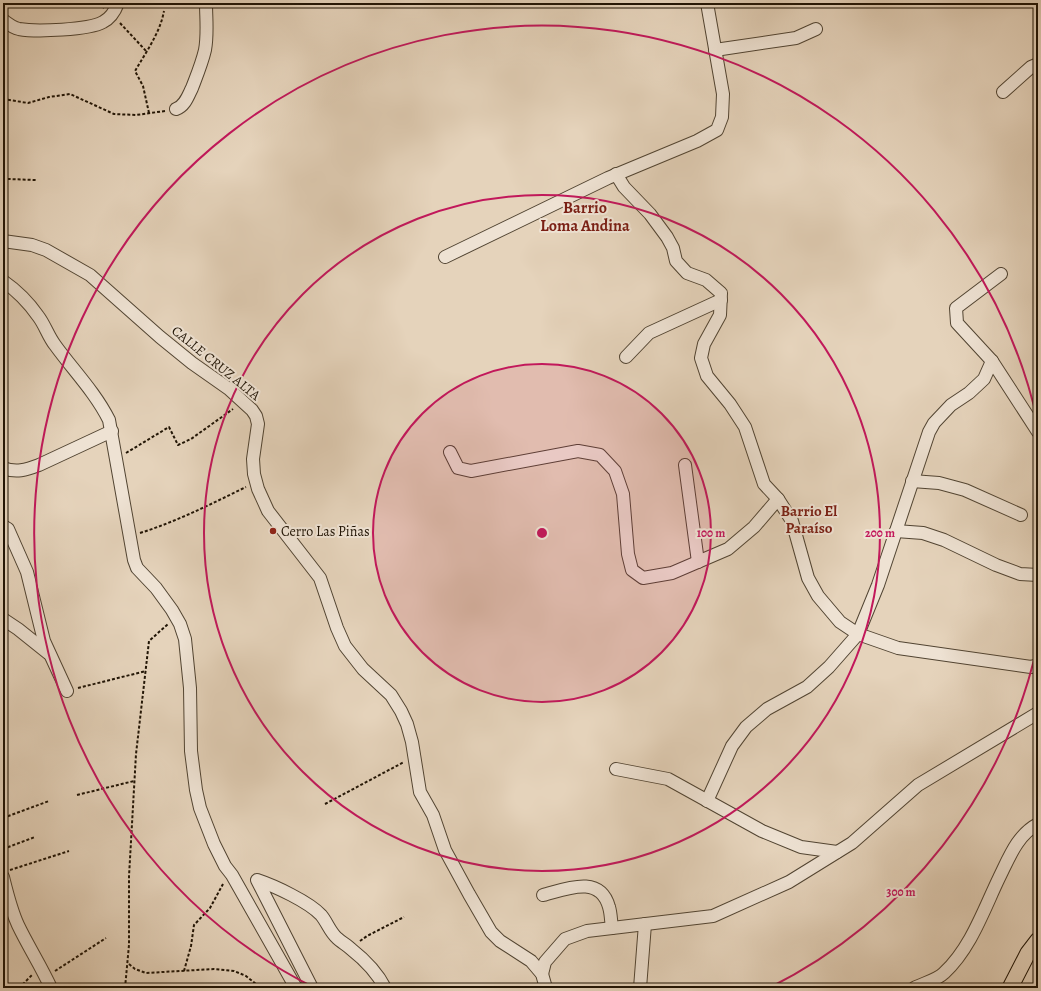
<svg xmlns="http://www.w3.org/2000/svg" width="1041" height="991" font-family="Alegreya,serif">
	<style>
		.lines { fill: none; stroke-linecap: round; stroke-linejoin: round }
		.minor-casing { stroke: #514432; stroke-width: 14 }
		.major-casing { stroke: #201405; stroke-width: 17 }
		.path { stroke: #201405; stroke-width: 2; stroke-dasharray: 3 2; stroke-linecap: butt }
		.minor { stroke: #eee2d3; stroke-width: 12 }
		.major { stroke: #e5d3bb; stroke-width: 15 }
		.ring { fill: none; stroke: #c2185b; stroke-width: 2 }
		.poi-dot { fill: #8f2418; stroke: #eee2d3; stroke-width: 1.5 }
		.labels { text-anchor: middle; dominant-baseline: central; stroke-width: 4; stroke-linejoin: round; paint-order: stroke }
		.street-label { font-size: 14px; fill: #201405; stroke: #eee2d3 }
		.poi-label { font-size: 14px; fill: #201405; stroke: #eee2d3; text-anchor: start }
		.neighbourhood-label { font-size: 15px; font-weight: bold; fill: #7a1f14; stroke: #eee2d3 }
		.quarter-label { font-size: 16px; font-weight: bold; fill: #7a1f14; stroke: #eee2d3 }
		.centre { fill: #c2185b; stroke: #eee2d3; stroke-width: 2 }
		.ring-label { font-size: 12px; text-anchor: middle; font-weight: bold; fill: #c2185b; stroke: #eee2d3; stroke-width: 4; stroke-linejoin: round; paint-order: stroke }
	</style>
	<rect width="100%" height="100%" fill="#e5d3bb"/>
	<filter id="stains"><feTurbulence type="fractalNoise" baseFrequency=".005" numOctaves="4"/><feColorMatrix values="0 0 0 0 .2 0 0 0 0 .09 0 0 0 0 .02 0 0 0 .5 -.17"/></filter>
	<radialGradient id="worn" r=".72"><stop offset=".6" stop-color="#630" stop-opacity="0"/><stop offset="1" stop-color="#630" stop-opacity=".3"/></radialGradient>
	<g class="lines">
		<defs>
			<g id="minor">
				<path d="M3,20c5,4 11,8 16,9 17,3 70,1 84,-7 8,-4 12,-11 15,-19"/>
				<path d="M715,50l81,-12 20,-9"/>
				<path d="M1003,92l28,-25 7,-3"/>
				<path d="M176,109c9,-3 12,-13 16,-21 5,-13 10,-25 13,-38 3,-16 1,-32 1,-47"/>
				<path d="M616,174l8,13 26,27 17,23 6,11 3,13 11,12 19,7 15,13 -1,22 -16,29 -3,14 6,18 23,28 15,23 19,57 14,15 14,22 16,57 10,18 22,26 18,12 40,14 133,19 7,-2"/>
				<path d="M3,241l29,4 14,5 44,25 70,62 32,26 37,26 23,21 4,6 2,8 -5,35 1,15 4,15 10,22 52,67 17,50 8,18 18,23 28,26 10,16 6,13 5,18 8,50 13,23 12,35 24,44 22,38 9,9 31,20 11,13 4,14"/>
				<path d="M445,257l163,-79 89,-37 20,-11 5,-13 1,-23 -16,-91"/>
				<path d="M1001,274l-45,34 1,15 35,38 46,71"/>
				<path d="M3,281c13,9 26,22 35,35 7,9 10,20 17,29 18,25 40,47 54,75l25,140 3,8 19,20 16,22 8,14 5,15 5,49 1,63 5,39 4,18 14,36 11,22 7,9 64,113"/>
				<path d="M626,357l23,-24 72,-33"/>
				<path d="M450,452l8,16 13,3 107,-20 22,4 15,16 8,23 5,60 4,16 11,8 29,-5 56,-24 26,-22 24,-28"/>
				<path d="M685,465l13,97"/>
				<path d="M3,468c13,5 23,2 36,-3l73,-34"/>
				<path d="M912,481l27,2 26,7 56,25"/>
				<path d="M3,526l5,3 19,43 17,69 23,50"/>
				<path d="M896,531l27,2 21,7 52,25 24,9 18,1"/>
				<path d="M3,619l15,10 30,24"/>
				<path d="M616,769l52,10 94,52 39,16 36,5"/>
				<path d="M707,801l25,-55 14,-19 21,-18 40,-22 22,-20 29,-33 20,-49 51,-153 5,-9 17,-18 18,-12 15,-14 8,-18"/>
				<path d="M3,877c4,16 8,33 15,48 10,21 23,41 33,63"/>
				<path d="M543,895c23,-6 57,-21 66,12 2,6 2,15 3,21"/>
				<path d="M542,974l3,-12 20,-23 22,-8 126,-15 76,-34 63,-39 66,-58 120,-72"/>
				<path d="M312,988l-55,-108c18,6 52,22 64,35 6,7 9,17 16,23 4,4 10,7 14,11 14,11 26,23 34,39"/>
				<path d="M640,988l5,-64"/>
				<path d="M914,988c10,-5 23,-8 30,-15 27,-25 40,-64 55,-95 10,-20 18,-43 39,-54"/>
			</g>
			<path id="major" d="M1010,988l18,-35 10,-13"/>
		</defs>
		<use href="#minor" class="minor-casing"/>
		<use href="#major" class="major-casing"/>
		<g class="path">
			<path d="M99,3l5,5"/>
			<path d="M120,23l27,29"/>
			<path d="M3,99l25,4 21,-6 21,-3 44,20 22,1 29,-4"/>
			<path d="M149,113l-6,-27 -8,-15c11,-19 25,-38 29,-60"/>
			<path d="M3,181l5,-2 28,1"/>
			<path d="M126,453l43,-26 9,18 13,-6 42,-30"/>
			<path d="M140,533c38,-12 71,-29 106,-46"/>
			<path d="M78,688l68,-17"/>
			<path d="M77,795l57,-14"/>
			<path d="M325,804l79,-42"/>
			<path d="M3,818l46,-17"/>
			<path d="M3,849l32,-12"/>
			<path d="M10,870l59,-19"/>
			<path d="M360,941l7,-5 37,-19"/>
			<path d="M129,964l6,5 11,4 68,-4 20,2 12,5 15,12"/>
			<path d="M55,971l51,-33"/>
			<path d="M184,971l7,-25 3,-21 16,-17 13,-24"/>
			<path d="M19,988l13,-13"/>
			<path d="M125,988l4,-43v-69l7,-122 13,-113 19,-17"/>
		</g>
		<use href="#minor" class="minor"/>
		<use href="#major" class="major"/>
	</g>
	<circle cx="542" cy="533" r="169" fill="#c2185b" fill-opacity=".12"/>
	<g class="ring">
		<circle cx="542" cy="533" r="169"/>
		<circle cx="542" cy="533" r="338"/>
		<path d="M1038 643A508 508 0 0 1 769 988M315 988A508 508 0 1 1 1038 423"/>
	</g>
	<circle class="poi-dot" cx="273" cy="531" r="4"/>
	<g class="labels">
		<g class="street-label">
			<text transform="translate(216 363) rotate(39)">CALLE CRUZ ALTA</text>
		</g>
		<g class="poi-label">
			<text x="281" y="531">Cerro Las Piñas</text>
		</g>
		<g class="neighbourhood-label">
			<text x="809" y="511">Barrio El<tspan x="809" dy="17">Paraíso</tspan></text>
		</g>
		<g class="quarter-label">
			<text x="585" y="208">Barrio<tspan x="585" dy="18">Loma Andina</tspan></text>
		</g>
	</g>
	<circle cx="542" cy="533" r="6" class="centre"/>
	<g class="ring-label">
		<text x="711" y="537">100 m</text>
		<text x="880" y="537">200 m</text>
		<text x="901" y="896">300 m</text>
	</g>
	<rect width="1041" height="991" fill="none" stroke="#e5d3bb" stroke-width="16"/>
	<rect x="4" y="4" width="1033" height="983" fill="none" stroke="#201405" stroke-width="2"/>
	<rect x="8" y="8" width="1025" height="975" fill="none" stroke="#201405"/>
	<rect width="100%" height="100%" filter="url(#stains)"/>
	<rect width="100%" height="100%" fill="url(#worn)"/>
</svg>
